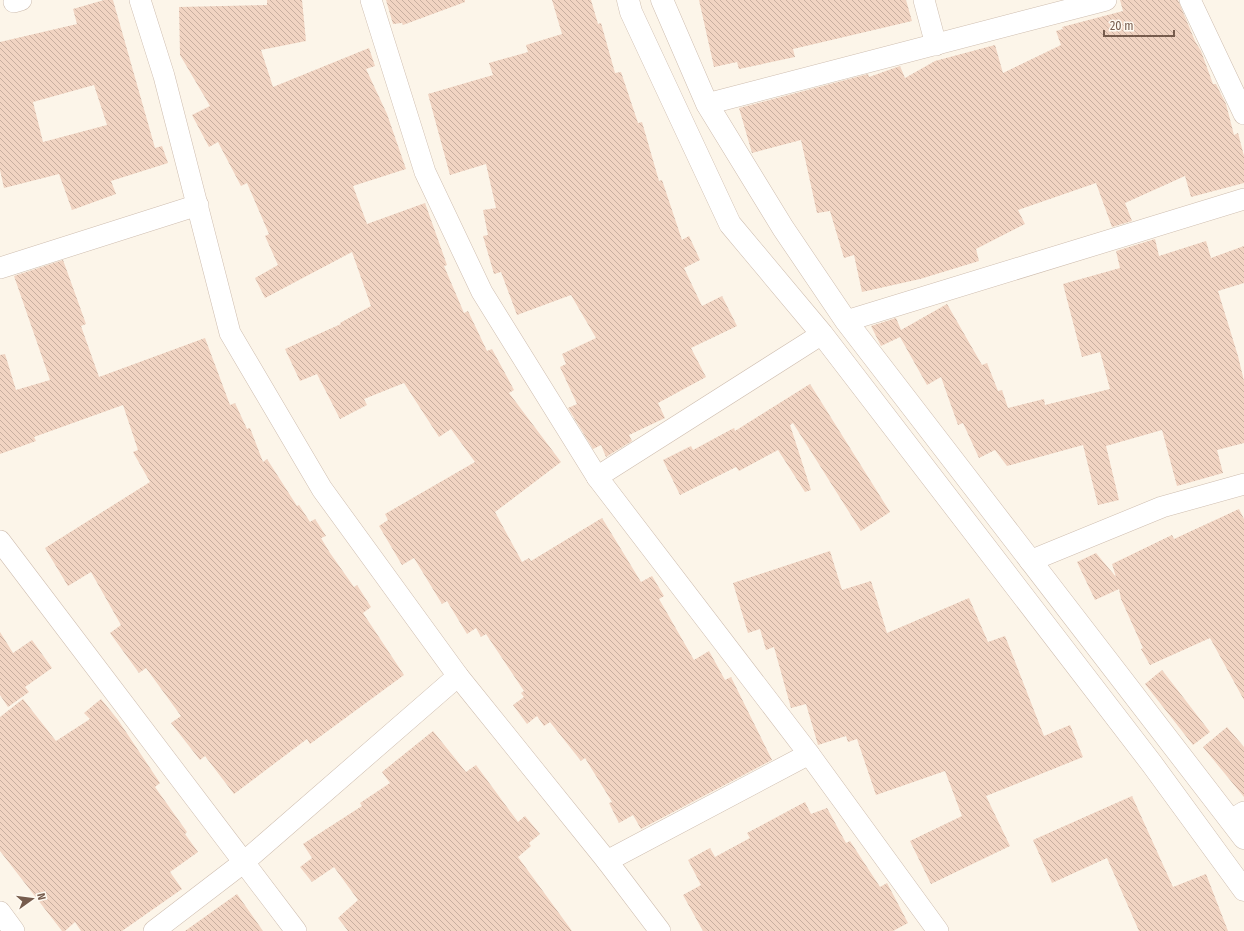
<svg xmlns="http://www.w3.org/2000/svg" width="1244" height="931" font-family="'Fira Sans Condensed',sans-serif">
	<style>
		.building { fill: url(#building-back-hatch); fill-rule: evenodd }
		.lines { fill: none; stroke-linecap: round; stroke-linejoin: round }
		.minor-casing { stroke: #cebdaf; stroke-width: 22 }
		.tertiary-casing { stroke: #cebdaf; stroke-width: 23 }
		.minor { stroke: #fff; stroke-width: 21 }
		.tertiary { stroke: #fff; stroke-width: 22 }
	</style>
	<defs>
		<pattern id="building-back-hatch" width="6" height="6" patternUnits="userSpaceOnUse"><rect width="6" height="6" fill="#f1d4c2"/><path d="M-1 5l2 2M0 0l6 6M5-1l2 2" fill="none" stroke="#c8afa0"/></pattern>
	</defs>
	<rect width="100%" height="100%" fill="#fcf5e9"/>
	<g class="building">
		<path d="M104,0h9l42,148 7,-2 6,17 -57,18 5,13 -44,16 -13,-36 -55,14 -4,-18v-128l77,-18 -4,-15zM94,85l13,40 -64,17 -10,-40z"/>
		<path d="M267,0h35l4,41 -45,9 12,37 96,-39 6,18 -9,3 21,45 19,55 -53,17 14,38 58,-21 22,62 -3,1 20,47 4,-2 19,40 5,-2 22,41 -5,3 52,69 -66,50 27,50 7,-4 2,3 71,-43 39,64 11,-6 12,20 -5,3 35,61 15,-9 16,29 6,-3 41,83 -131,69 -8,-14 -14,8 -10,-20 3,-1 -27,-44 -4,3 -31,-39 -6,4 -7,-10 -10,8 -14,-19 11,-8 -3,-4 3,-2 -38,-57 -5,3 -5,-9 -9,6 -20,-33 -5,3 -28,-46 -12,7 -23,-39 9,-6 -3,-6 90,-52 -24,-33 -12,8 -35,-54 -40,16 3,6 -27,14 -23,-45 -17,7 -15,-32 56,-25 -1,-1 31,-17 -19,-54 -87,46 -10,-20 23,-13 -13,-29 4,-2 -22,-51 -6,3 -23,-44 -9,5 -17,-32 18,-9 -30,-51 -1,-48 88,-2z"/>
		<path d="M386,0h79v2l-62,23 -1,-2 -9,1z"/>
		<path d="M552,0h39l7,24 3,-1 14,50 6,-1 17,51 4,-1 17,59 3,-1 20,60 7,-4 11,24 -16,8 18,38 20,-10 15,30 -46,22 15,29 -48,26 7,15 -36,17 3,6 -26,16 -5,-12 -8,4 -25,-41 9,-4 -17,-37 6,-3 -4,-10 34,-16 -25,-43 -54,20 -16,-43 -7,2 -11,-38 5,-1 -5,-25 13,-2 -10,-44 -36,11 -22,-81 65,-19 -4,-12 39,-11 -2,-7 36,-11z"/>
		<path d="M699,0h207l6,21 -119,28 2,8 -56,12 -2,-7 -23,5z"/>
		<path d="M1120,0h58l17,41 6,10 12,33h3l10,20 8,31 4,-2 6,23v27l-53,14 -6,-21 -60,27 7,18 -20,6 -16,-44 -78,27 7,14 -49,25 3,12 -59,18 -58,13 -8,-37 -10,3 -14,-47 -13,2 -16,-73 -49,13 -13,-45 129,-34 1,3 31,-11 5,12 30,-17 60,-16 8,28 58,-28 -5,-14 7,-2 -1,-2 61,-16z"/>
		<path d="M1155,239l4,17 47,-15 5,17 33,-12v37l-26,8 20,65 6,25v62l-27,7 6,23 -46,13 -15,-56 -56,16 13,54 -21,5 -15,-60 -76,21 -12,-16 -16,8 -16,-35 -5,2 -17,-48 -14,8 -27,-48 -19,9 -10,-20 25,-8 5,12 46,-26 35,61 5,-2 11,28 4,-1 6,18 36,-9 1,6 65,-16 -10,-37 -18,5 -19,-73 57,-16 -4,-17z"/>
		<path d="M63,260l23,64 -5,2 18,51 106,-39 25,67 5,-2 12,26 3,-1 13,34 4,-3 30,47 2,-1 11,17 5,-3 11,17 -5,2 9,15 24,34 3,-2 14,22 -8,6 41,62 -94,69 -3,-5 -73,55 -29,-38 -5,4 -29,-37 10,-7 -35,-48 -7,5 -29,-40 11,-8 -30,-53 -23,14 -23,-38 105,-66 -17,-30 5,-2 -15,-45 -89,32 2,4 -36,13v-99l5,-1 11,36 34,-10 -36,-104z"/>
		<path d="M810,384l80,128 -29,19 -68,-108 -3,2 21,65 -6,2 -27,-42 -39,21 -3,-4 -56,28 -17,-35 28,-14 2,4 41,-22 1,3z"/>
		<path d="M1239,509l5,10v181l-34,-62 -60,27 -9,-16 2,-1 -22,-49 -2,-10 -24,11 -18,-38 19,-9 20,24 -4,-13 60,-29 2,4z"/>
		<path d="M830,551l12,39 29,-9 16,52 82,-35 19,44 17,-6 39,100 26,-11 13,32 -97,39 24,50 -79,38 -21,-43 52,-25 -17,-45 -69,24 -19,-56 -9,3 -2,-6 -28,9 -12,-41 -15,4 -17,-61 -8,3 -6,-21 -12,4 -15,-50z"/>
		<path d="M0,632l13,21 19,-13 20,28 -27,19 4,5 -21,15 -8,-12z"/>
		<path d="M1162,670l48,62 -17,13 -48,-61z"/>
		<path d="M23,699l33,42 34,-22 -6,-6 17,-14 17,21 42,63 -5,4 32,45 -2,2 13,18 -28,20 12,17 -60,42h-41l-6,-9 -10,9h-3l-62,-80v-134z"/>
		<path d="M1227,727l17,20v50l-41,-50z"/>
		<path d="M433,731l33,41 10,-7 42,57 7,-6 15,18 -11,9 2,3 -13,11 54,74h-224l-10,-13 20,-18 -24,-33 -22,15 -12,-15 12,-9 -9,-14 59,-38 -2,-3 30,-20 -8,-11z"/>
		<path d="M1132,796l41,91 33,-13 22,57h-89l-32,-73 -55,25 -19,-43z"/>
		<path d="M805,802l6,12 16,-6 19,35 4,-2 30,46 7,-4 21,40 -15,8h-190l-20,-36 18,-10 -13,-25 22,-12 5,9 35,-19 -3,-5z"/>
		<path d="M237,894l26,37h-78z"/>
	</g>
	<g class="lines">
		<defs>
			<g id="minor">
				<path d="M140,0l24,76 66,257 92,156 136,187 149,185 53,70"/>
				<path d="M371,0l54,172 57,120 115,185 212,277 129,177"/>
				<path d="M924,0l12,45"/>
				<path d="M1190,0l54,114"/>
				<path d="M14,2l7,-2"/>
				<path d="M707,104l399,-104"/>
				<path d="M0,268l198,-63"/>
				<path d="M846,321l398,-122"/>
				<path d="M597,477l225,-143"/>
				<path d="M0,541l296,390"/>
				<path d="M1030,561l132,-54 82,-23"/>
				<path d="M1231,820l13,-8"/>
				<path d="M607,861l202,-107"/>
				<path d="M0,912l14,19"/>
				<path d="M154,931l90,-69 214,-186"/>
			</g>
			<g id="tertiary">
				<path d="M628,0l3,12 99,212 92,110 330,430 92,126"/>
				<path d="M662,0l45,104 76,124 63,93 398,517"/>
			</g>
		</defs>
		<use href="#minor" class="minor-casing"/>
		<use href="#tertiary" class="tertiary-casing"/>
		<use href="#minor" class="minor"/>
		<use href="#tertiary" class="tertiary"/>
	</g>
	<g transform="translate(32 899) rotate(76)" stroke="#fef9f0" stroke-width="3" paint-order="stroke">
	<path d="M0-3L7 15L0 10L-7 15Z" fill="#765c4d"/>
	<text y="-6" font-size="11" font-weight="bold" text-anchor="middle" fill="#765c4d">N</text>
	</g>
	<path d="M1104 30v6h70v-6" fill="none" stroke="#765c4d" stroke-width="2"/>
	<text x="1110" y="30" font-size="12" fill="#765c4d" stroke="#fef9f0" stroke-width="3" paint-order="stroke">20 m</text>
</svg>
